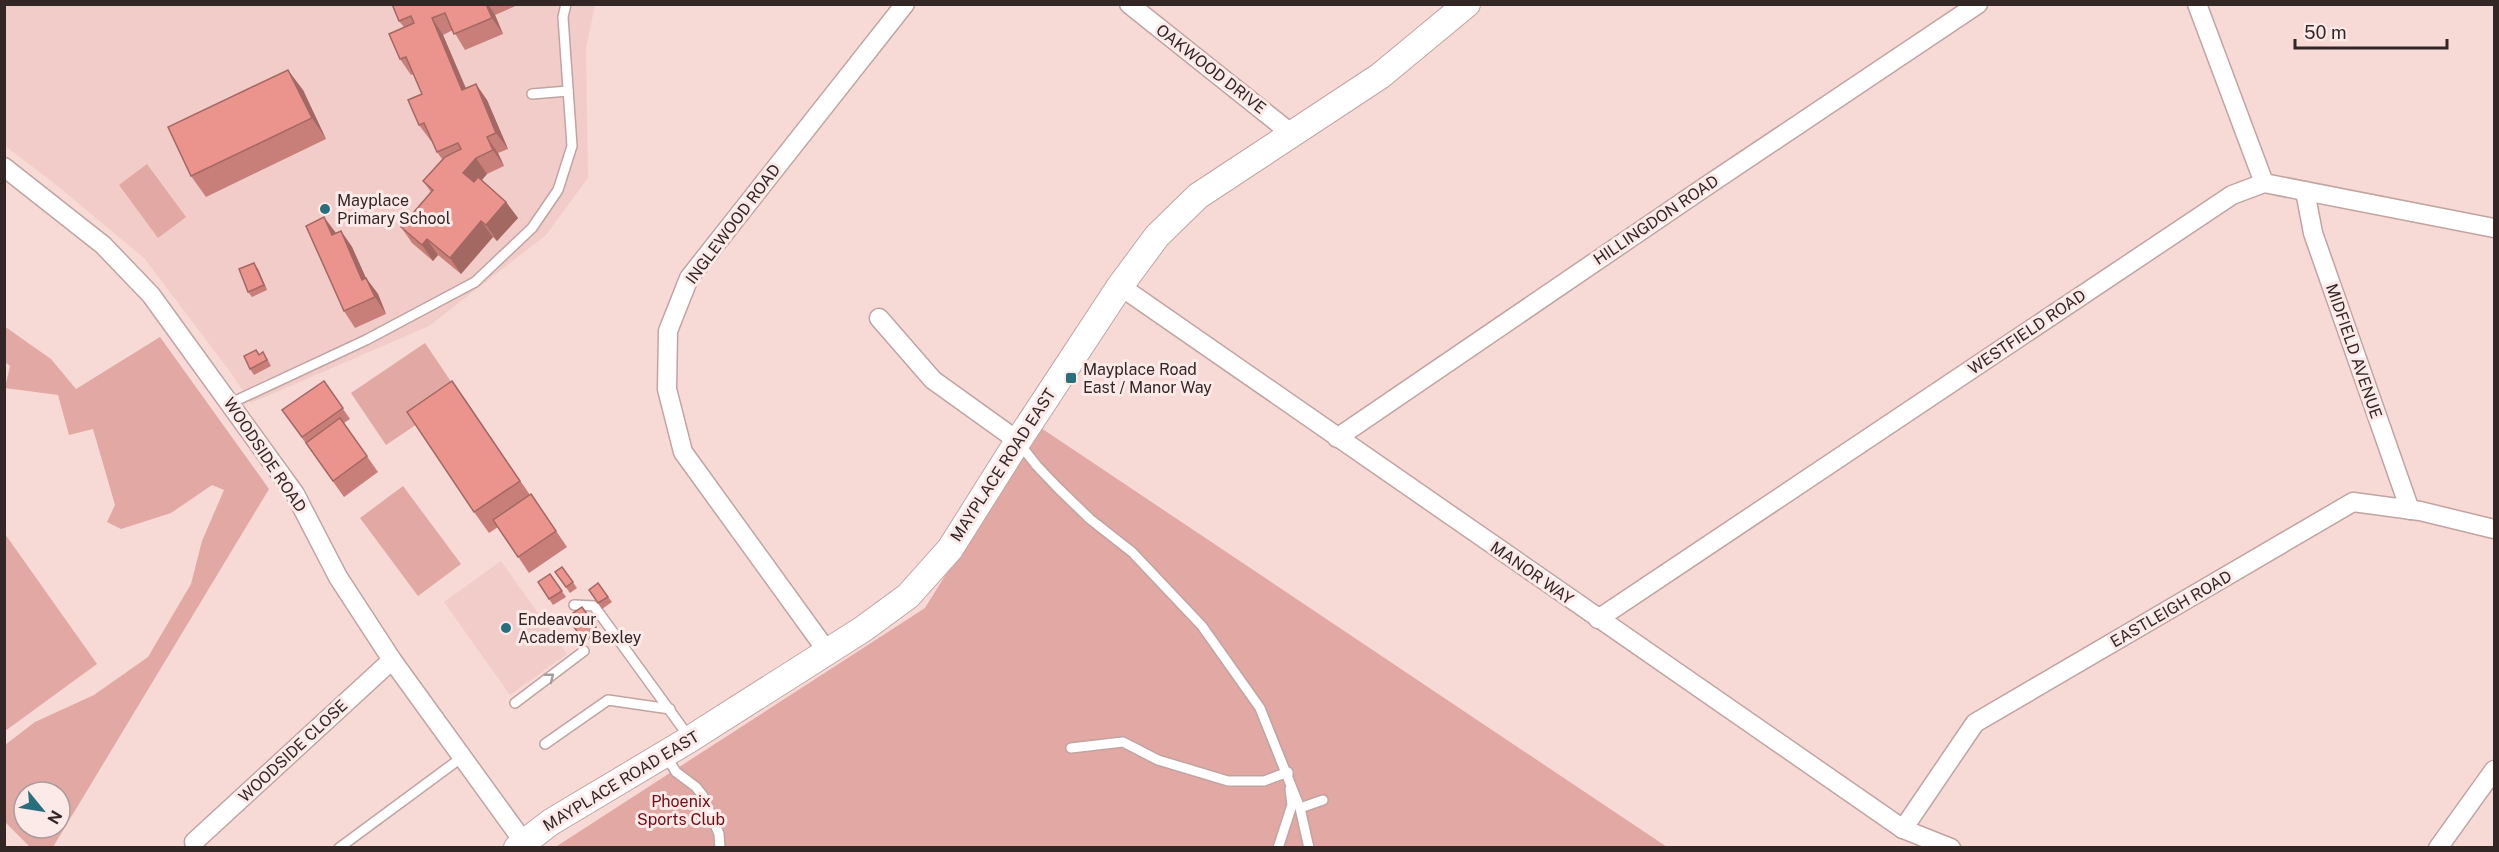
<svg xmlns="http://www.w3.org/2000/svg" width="2499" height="852" font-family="'Public Sans',sans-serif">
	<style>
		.built { fill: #f2ccc8 }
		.green { fill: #e2a8a3; fill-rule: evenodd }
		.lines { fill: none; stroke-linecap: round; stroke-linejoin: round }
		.lane-casing { stroke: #c1a4a1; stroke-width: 12 }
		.street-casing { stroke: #c1a4a1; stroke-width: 21 }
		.secondary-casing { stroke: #c1a4a1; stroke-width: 28 }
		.lane { stroke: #fff; stroke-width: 9 }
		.street { stroke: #fff; stroke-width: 18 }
		.secondary { stroke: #fff; stroke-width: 26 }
		.wall { fill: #c97f79 }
		.shaded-wall { fill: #a46863 }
		.building { fill: #ea948d; stroke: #a46863; stroke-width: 1.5 }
		.oneway { stroke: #a39e9d }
		.poi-dot { fill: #296e7d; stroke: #fceae8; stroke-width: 2 }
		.labels { text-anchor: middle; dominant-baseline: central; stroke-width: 6; stroke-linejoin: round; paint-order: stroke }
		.street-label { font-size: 16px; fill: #332726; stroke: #fceae8 }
		.poi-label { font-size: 16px; fill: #332726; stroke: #fceae8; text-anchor: start }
		.park-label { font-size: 16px; fill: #730c14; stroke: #fceae8 }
	</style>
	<rect width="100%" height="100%" fill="#f7d9d6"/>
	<g class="built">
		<path d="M4,5h591l-9,43 2,130 -42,57 -117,91 -178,77 -20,-30 -87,-115 -90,-75 -49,-37z"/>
		<path d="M501,561l66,93 -57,41 -66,-93z"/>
	</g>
	<g class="green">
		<path d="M147,164l39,53 -28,21 -39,-53z"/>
		<path d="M4,326l47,33 25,30 84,-52 109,152 -216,358h-23l-25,-25v-77l30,-23 59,-27 54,-38 43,-73 11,-43 22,-51 -12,-5 -41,28 -50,16 -14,-7 8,-17 -22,-76 -24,6 -11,-40 -53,-7 5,-22 -5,-4zM24,792h36v36h-36z"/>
		<path d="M425,343l35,52 -74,50 -35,-52z"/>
		<path d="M1038,426l629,421 -1113,1 371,-240z"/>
		<path d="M403,486l58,78 -43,32 -58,-78z"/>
		<path d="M5,534l92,130 -92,67h-1z"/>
	</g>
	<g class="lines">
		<defs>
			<g id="lane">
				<path d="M532,94l36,-3"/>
				<path d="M231,403l135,-63 109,-58 57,-54 26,-38 14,-44 -9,-129 3,-13"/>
				<path d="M1019,443l18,23 21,22 32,31 42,33 70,74 58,82 40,100 9,40"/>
				<path d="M574,605l20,1 95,131"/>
				<path d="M515,703l69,-52"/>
				<path d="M545,744l63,-44 62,9"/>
				<path d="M1071,748l52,-6 35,18 70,21h36l24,-9v3"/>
				<path d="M666,756l10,16 20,15 7,9 16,38 1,14"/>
				<path d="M1300,808l23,-8"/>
				<path d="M339,848l122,-90"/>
				<path d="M1278,848l14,-43 -2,-16"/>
			</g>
			<g id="street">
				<path d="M1129,4l163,130"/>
				<path d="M2197,4l67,179"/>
				<path d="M4,167l99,78 48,50 144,199 43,83 54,83 131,181"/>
				<path d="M2305,191l8,42 97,277"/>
				<path d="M1120,286l783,543 48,19"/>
				<path d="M879,318l54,62 85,61"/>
				<path d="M1337,438l365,-249 276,-185"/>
				<path d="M1598,619l634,-424 32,-12 230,45"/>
				<path d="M827,651l-144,-199 -16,-63 1,-58 21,-53 216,-274"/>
				<path d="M1903,829l72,-106 378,-221 67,9 74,18"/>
				<path d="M194,842l198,-182"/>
				<path d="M2438,848l56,-78"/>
			</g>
			<path id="secondary" d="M517,848l34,-26 139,-83 173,-110 45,-33 42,-47 68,-108 102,-155 37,-50 41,-40 182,-120 87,-72"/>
		</defs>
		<use href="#lane" class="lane-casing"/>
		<use href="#street" class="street-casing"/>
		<use href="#secondary" class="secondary-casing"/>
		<use href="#lane" class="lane"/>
		<use href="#street" class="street"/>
		<use href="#secondary" class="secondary"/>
	</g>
	<g class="wall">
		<path d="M392,4h128l-25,11 8,19 -38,16 -12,-20 -10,5 23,53 21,12 21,49 -10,4 6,13 -17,8 -5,6 24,22 12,16 -21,23 -4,-4 -32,37 -23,-19 -5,6 -21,-18 -11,-16 30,-35 -8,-11 19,-22 -5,-7 -5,-12 -1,1 -12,-16 3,-31 -8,-20 -3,1 -11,-16 4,-32 -5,-6z"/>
		<path d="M303,90l23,49 -120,58 -15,-21z"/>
		<path d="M341,231l11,16 14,31 12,16 8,20 -31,14 -11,-17 -8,-77z"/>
		<path d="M258,269l9,21 -15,7 -4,-5z"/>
		<path d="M256,350l3,4 8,4 4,8 -17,9 -4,-6z"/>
		<path d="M324,381l26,38 -6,4 34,49 -34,25 -62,-87z"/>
		<path d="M452,381l78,114 1,-1 36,53 -38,26 -31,-46 -9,6 -15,-21z"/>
		<path d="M562,567l15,21 -7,5 -15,-21z"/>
		<path d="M550,574l16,23 -13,8 -15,-23z"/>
		<path d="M598,583l14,19 -10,7 -4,-6z"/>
		<path d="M582,607l17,25 -14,10 -18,-25z"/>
	</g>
	<g class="shaded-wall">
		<path d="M486,4h2l7,11 8,19 -11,-16z"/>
		<path d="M432,18l11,17 30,71 -11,-16z"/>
		<path d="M288,70l15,20 23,49 -14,-21z"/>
		<path d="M476,84l11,16 21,49 -12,-16z"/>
		<path d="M487,137l11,16 6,13 -11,-16z"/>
		<path d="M476,158l11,16 -13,15 -11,-16z"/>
		<path d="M506,202l12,16 -21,23 -11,-16z"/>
		<path d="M324,217l12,16 -4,2z"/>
		<path d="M481,221l12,16 -32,37 -11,-16z"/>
		<path d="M341,231l11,16 22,49 -12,-16z"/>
		<path d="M427,239l11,16 -5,6 -11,-16z"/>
		<path d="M254,263l4,6 9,21 -3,-5z"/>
		<path d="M366,278l12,16 8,20 -11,-17z"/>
		<path d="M452,381l15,21 67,100 -14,-21z"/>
	</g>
	<g class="building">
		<path d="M392,4h94l6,14 -38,16 -9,-21 -13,5 30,72 14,-6 20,49 -9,4 6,13 -17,8 -13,15 11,9 4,-5 28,25 -20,23 -5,-4 -31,37 -23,-19 -5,6 -21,-18 32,-37 -10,-9 22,-24 16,-8 -3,-6 -21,9 -13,-29 -5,2 -11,-25 14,-6 -16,-37 -6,2 -11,-25 25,-11 -3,-7 -12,5z"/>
		<path d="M288,70l24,48 -121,58 -23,-49z"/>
		<path d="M324,217l8,18 9,-4 21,49 4,-2 9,19 -31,14 -38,-85z"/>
		<path d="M254,263l10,22 -16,7 -9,-23z"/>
		<path d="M256,350l3,5 4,-3 4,8 -17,9 -6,-13z"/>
		<path d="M324,381l19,27 -41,29 -20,-27z"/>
		<path d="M452,381l68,100 -46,31 -67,-100z"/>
		<path d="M340,418l27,38 -34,25 -27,-38z"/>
		<path d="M531,494l25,37 -38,26 -25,-37z"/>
		<path d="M562,567l11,15 -7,5 -11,-15z"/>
		<path d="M550,574l12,17 -13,8 -11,-17z"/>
		<path d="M598,583l10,14 -10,6 -9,-13z"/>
		<path d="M582,607l14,20 -15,10 -14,-20z"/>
	</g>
	<defs><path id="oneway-chevron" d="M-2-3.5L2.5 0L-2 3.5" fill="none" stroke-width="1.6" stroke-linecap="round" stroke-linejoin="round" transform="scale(1.5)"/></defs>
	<use class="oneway" href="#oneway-chevron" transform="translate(550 677) rotate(-38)"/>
	<g class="poi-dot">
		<circle cx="325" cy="209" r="6"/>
		<rect x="1065" y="372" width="12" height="12" rx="3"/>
		<circle cx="506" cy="628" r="6"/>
	</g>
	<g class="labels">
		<g class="street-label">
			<text transform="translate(1211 69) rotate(38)">OAKWOOD DRIVE</text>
			<text transform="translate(1656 220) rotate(-34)">HILLINGDON ROAD</text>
			<text transform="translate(733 224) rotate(-53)">INGLEWOOD ROAD</text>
			<text transform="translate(2027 332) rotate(-34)">WESTFIELD ROAD</text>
			<text transform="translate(2354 351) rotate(71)">MIDFIELD AVENUE</text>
			<text transform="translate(265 455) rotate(56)">WOODSIDE ROAD</text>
			<text transform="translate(1003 465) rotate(-57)">MAYPLACE ROAD EAST</text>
			<text transform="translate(1532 573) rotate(35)">MANOR WAY</text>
			<text transform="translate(2171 609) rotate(-30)">EASTLEIGH ROAD</text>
			<text transform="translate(293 751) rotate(-43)">WOODSIDE CLOSE</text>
			<text transform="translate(621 781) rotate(-31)">MAYPLACE ROAD EAST</text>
		</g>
		<g class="poi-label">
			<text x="337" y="200">Mayplace<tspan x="337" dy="18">Primary School</tspan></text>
			<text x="1083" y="369">Mayplace Road<tspan x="1083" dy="18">East / Manor Way</tspan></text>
			<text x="518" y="619">Endeavour<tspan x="518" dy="18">Academy Bexley</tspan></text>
		</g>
		<g class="park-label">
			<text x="681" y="801">Phoenix<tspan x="681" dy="18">Sports Club</tspan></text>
		</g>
	</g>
	<rect width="2499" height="852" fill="none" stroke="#332726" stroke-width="12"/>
	<g transform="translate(42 810) rotate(120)"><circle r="28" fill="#fceae8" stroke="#ac9c9a" stroke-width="1.5"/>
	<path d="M0-4.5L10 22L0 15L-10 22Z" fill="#296e7d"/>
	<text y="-9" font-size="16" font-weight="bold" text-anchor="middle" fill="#332726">N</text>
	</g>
	<path d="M2295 39v9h152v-9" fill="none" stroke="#332726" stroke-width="3"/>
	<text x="2304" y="39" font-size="18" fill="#332726" stroke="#fceae8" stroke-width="4.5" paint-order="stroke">50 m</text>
</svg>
